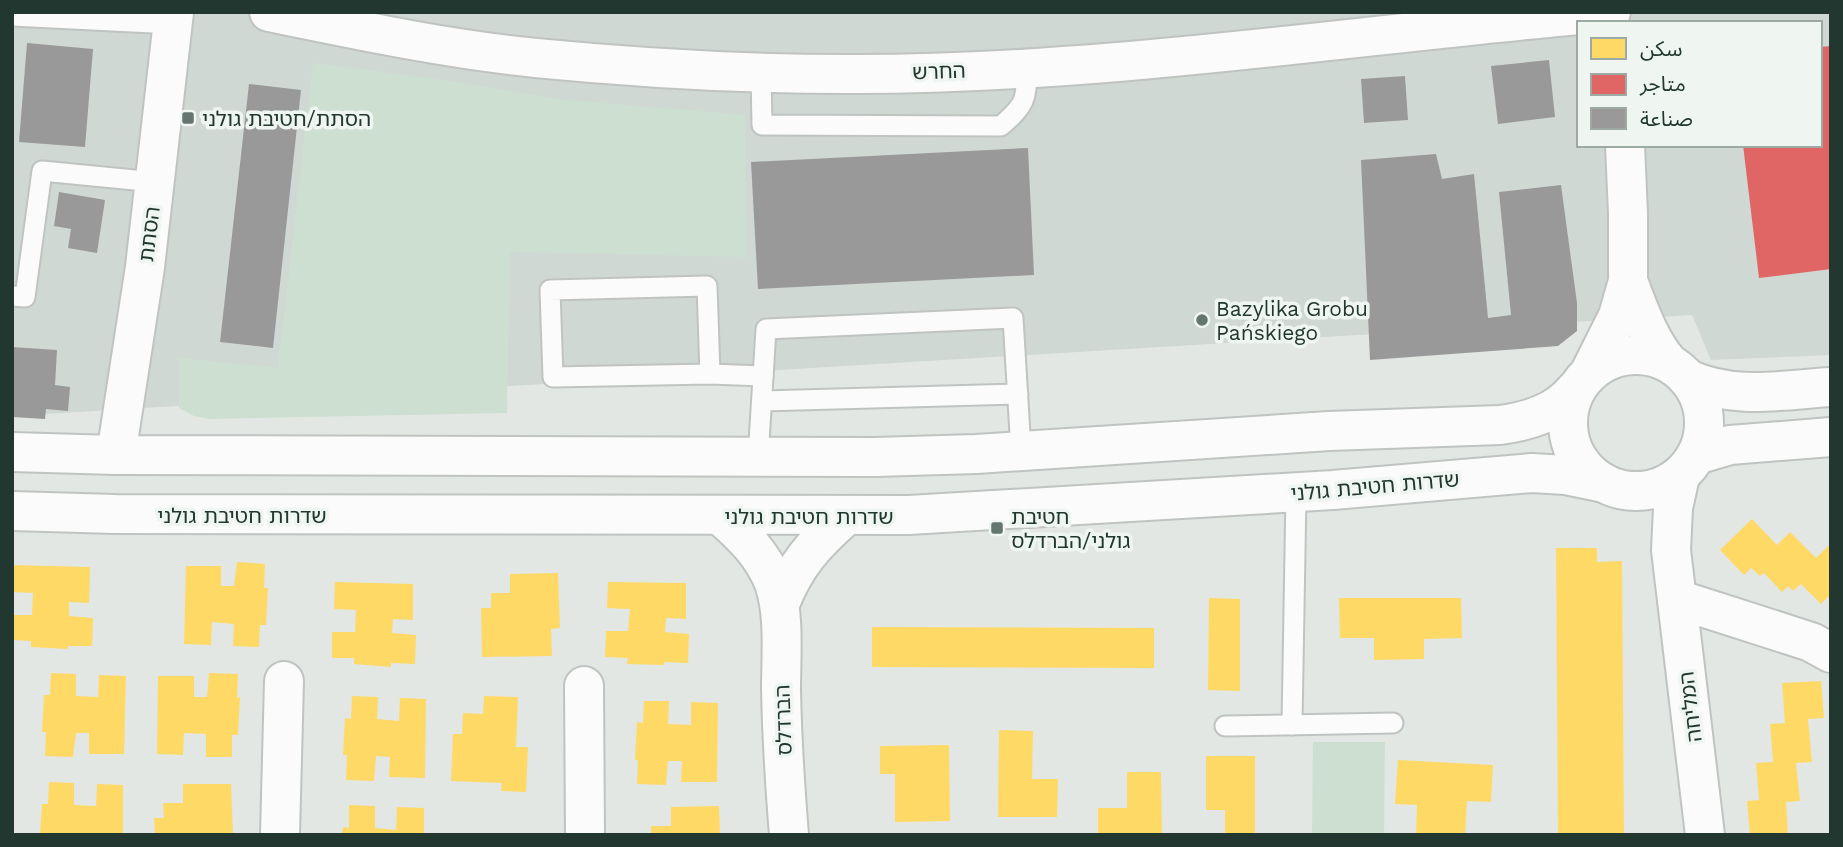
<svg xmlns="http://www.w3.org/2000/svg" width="1843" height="847" font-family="'Work Sans','Noto Sans Arabic','Noto Sans Hebrew',sans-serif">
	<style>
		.built { fill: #d0d8d4; fill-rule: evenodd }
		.green { fill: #ccdfd0 }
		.homes { fill: #ffd966 }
		.shops { fill: #e06666 }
		.industry { fill: #999 }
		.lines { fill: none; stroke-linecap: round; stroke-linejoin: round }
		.service-casing { stroke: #bfc4c1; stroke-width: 23 }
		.minor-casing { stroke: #bfc4c1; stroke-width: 42 }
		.tertiary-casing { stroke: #bfc4c1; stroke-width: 42 }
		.service { stroke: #fbfbfb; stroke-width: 19 }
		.minor { stroke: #fbfbfb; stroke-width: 38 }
		.tertiary { stroke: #fbfbfb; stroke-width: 38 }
		.poi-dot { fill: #65756f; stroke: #eff6f2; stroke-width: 2.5 }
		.labels { text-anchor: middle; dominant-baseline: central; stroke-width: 7; stroke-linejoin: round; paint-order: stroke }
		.street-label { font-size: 21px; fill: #223730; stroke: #eff6f2 }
		.poi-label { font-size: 21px; fill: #223730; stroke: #eff6f2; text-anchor: start }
	</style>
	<rect width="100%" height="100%" fill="#e2e7e4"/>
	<path class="built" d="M12,12h1819v343l-120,5 -19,-45 -1680,101zM1579,23h241v122h-241z"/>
	<g class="green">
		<path d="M313,63l131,17 121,20 180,15 2,142 -237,-5 -3,161 -297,6 -16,-3 -15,-8v-50l99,10z"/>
		<path d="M1313,742h72l-1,93h-72z"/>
	</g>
	<g class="homes">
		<path d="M1752,519l25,26 13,-13 26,26 12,-12 3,3v50l-3,-2 -7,7 -20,-20 -8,7 -5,-5 -6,6 -18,-19 -4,3 -9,-8 -7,7 -24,-25z"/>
		<path d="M1556,548h41v14l25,-1 2,274h-66z"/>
		<path d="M237,562l28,2 -1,24h4l-2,37h-6l-1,22 -26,-1 1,-22 -22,-2 -1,23 -27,-1 2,-78h35v20h13z"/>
		<path d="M12,565l78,2 -1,36 -20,-1v14l24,2 -1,28h-24v3l-37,-2v-6l-19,-1v-25h20l1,-22 -21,-1z"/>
		<path d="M558,573l2,55 -9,1 1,27 -70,1 -1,-49h10v-15h19v-19z"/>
		<path d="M335,582l78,2v36l-20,-1 -1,14 24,2 -1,29 -24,-1v4l-37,-3v-6h-22v-26h23l1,-22 -22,-1z"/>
		<path d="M608,582l78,1v36l-20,-1 -1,14 24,2 -1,29 -24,-1v3l-37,-1 1,-6 -23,-1 1,-26h22l2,-22 -23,-1z"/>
		<path d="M1209,598l31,1v92l-32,-1z"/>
		<path d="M1339,598h122l1,40 -38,1v20l-50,1v-22h-34z"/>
		<path d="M872,627l282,1v40l-282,-1z"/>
		<path d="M51,673l25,1v22l22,1 1,-22 27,1 -2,78h-35v-21h-13l-3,24 -28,-1 1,-24h-4l2,-37h6z"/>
		<path d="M209,673l29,1 -1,24 3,-1 -2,38h-6v22h-26v-23l-22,-1 -1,22 -26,-1 1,-78h36v21h13z"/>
		<path d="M1821,681l3,37 -16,1 4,43 -16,1 4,38 -14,1 2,33h-38l-3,-34 12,-1 -3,-37 17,-1 -3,-38 15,-1 -3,-40z"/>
		<path d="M352,696l26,1 -1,22 22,2 1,-23 26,1 -1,79 -36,-1 1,-20 -14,-1 -2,25 -28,-1 1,-25h-4l2,-37 6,1z"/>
		<path d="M484,696l34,1 -2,50h12l-2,45 -25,-1 1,-8 -51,-2 2,-47h9l1,-21 20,1z"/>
		<path d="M644,701h25l-1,23 23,1v-23l27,1 -1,79h-36l1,-21h-14l-2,24 -29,-1 1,-24h-3l2,-38 6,1z"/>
		<path d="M999,730l34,1 -1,48h26l-1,38h-59z"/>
		<path d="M949,745l1,76 -55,1v-48h-15v-28z"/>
		<path d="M1206,756h49v79h-30v-25h-19z"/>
		<path d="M1398,760l95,5 -2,37 -24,-1 -2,34h-49l1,-30 -22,-1z"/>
		<path d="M1127,772h34l1,63h-64v-27h29z"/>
		<path d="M49,782l25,1v22l22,1 1,-22 26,1v50h-83l2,-31h6z"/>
		<path d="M183,784h48l2,51h-78l-1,-17h10l-1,-15h20z"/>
		<path d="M349,805l26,1v22l21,2 1,-23 27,1v27h-82l1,-8 6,1z"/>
		<path d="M719,806l1,29h-69v-9h20v-19z"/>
	</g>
	<path class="shops" d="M1831,46v223l-72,9 -16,-133h77v-98z"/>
	<g class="industry">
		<path d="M27,43l66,6 -8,98 -66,-5z"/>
		<path d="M1549,60l6,57 -57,7 -7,-58z"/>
		<path d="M1405,76l3,44 -44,3 -3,-44z"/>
		<path d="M249,84l52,6 -28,258 -53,-6z"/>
		<path d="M1028,148l6,127 -276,14 -7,-127z"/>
		<path d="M1436,154l6,25 32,-5 14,144 23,-3 -12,-123 62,-7 16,118v28l-19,15 -188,14 -9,-200z"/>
		<path d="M59,192l46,8 -8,53 -29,-5 3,-19 -17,-3z"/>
		<path d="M12,347l45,3 -2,35 15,2 -2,24 -22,-2 -1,10 -33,-2z"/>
	</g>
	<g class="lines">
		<defs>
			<g id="service">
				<path d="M12,16l161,8"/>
				<path d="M761,72l1,53 239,1c26,-23 25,-26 26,-59"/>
				<path d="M12,296l13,1 17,-126 113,11"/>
				<path d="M710,374l-3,-88 -157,4 3,87 157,-3 53,2"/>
				<path d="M762,401l256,-7"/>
				<path d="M758,458l8,-129 247,-11 8,133"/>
				<path d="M1292,725l4,-232"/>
				<path d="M1225,726l168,-3"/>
			</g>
			<g id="minor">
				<path d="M269,12c88,18 177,37 267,46 103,10 207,16 311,16 256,1 510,-40 764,-62"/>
				<path d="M1628,281c11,28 20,57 40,81"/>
				<path d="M1591,370l27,-54 10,-35v-67l-3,-69"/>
				<path d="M721,516c22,19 42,39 53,67 11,32 7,72 7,107 1,48 4,96 8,145"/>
				<path d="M1677,599l134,43 20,11"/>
				<path d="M780,604c15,-39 34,-60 66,-88"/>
				<path d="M584,686l1,149"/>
				<path d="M280,835l4,-154"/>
			</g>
			<g id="tertiary">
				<circle cx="1636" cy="423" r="68"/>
				<path d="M1688,379c47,21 93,11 143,8"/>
				<path d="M12,452l104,3 759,2 101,-3 353,-23 171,-6c29,-4 56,-12 75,-35"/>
				<path d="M116,455l29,-188 29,-255"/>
				<path d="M1696,455l34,-10 101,-8"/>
				<path d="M1680,476l-7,32 -2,42 34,285"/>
				<path d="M12,511l103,3 794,1 424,-25 199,-17 33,2 39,8"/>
			</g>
		</defs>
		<use href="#service" class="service-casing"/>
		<use href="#minor" class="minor-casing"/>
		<use href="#tertiary" class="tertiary-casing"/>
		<use href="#service" class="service"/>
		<use href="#minor" class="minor"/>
		<use href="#tertiary" class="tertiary"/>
	</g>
	<g class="poi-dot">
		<rect x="181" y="111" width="14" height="14" rx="3.5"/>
		<circle cx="1202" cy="320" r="7"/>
		<rect x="990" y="521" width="14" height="14" rx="3.5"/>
	</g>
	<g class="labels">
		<g class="street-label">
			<text transform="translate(939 71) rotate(-2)">החרש</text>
			<text transform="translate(149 234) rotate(-83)">הסתת</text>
			<text transform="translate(1375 486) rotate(-5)">שדרות חטיבת גולני</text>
			<text x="242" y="515">שדרות חטיבת גולני</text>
			<text x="809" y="516">שדרות חטיבת גולני</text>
			<text transform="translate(1690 707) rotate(-97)">המליחה</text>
			<text transform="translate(783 720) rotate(-92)">הברדלס</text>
		</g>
		<g class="poi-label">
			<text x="202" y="118">הסתת/חטיבת גולני</text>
			<text x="1216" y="308">Bazylika Grobu<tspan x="1216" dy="24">Pańskiego</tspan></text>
			<text x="1011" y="516">חטיבת<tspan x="1011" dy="24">גולני/הברדלס</tspan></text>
		</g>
	</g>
	<rect width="1843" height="847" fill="none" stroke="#223730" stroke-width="28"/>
	<rect x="1577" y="21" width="245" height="126" fill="#eff6f2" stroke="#9daaa4" stroke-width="2"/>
	<rect x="1591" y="38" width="35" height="21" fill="#ffd966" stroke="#9daaa4" stroke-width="2"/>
	<text x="1640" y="56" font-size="21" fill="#223730">سكن</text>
	<rect x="1591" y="74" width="35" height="21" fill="#e06666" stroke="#9daaa4" stroke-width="2"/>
	<text x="1640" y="91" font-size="21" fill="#223730">متاجر</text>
	<rect x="1591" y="108" width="35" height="21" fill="#999999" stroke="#9daaa4" stroke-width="2"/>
	<text x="1640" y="126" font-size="21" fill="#223730">صناعة</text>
</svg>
